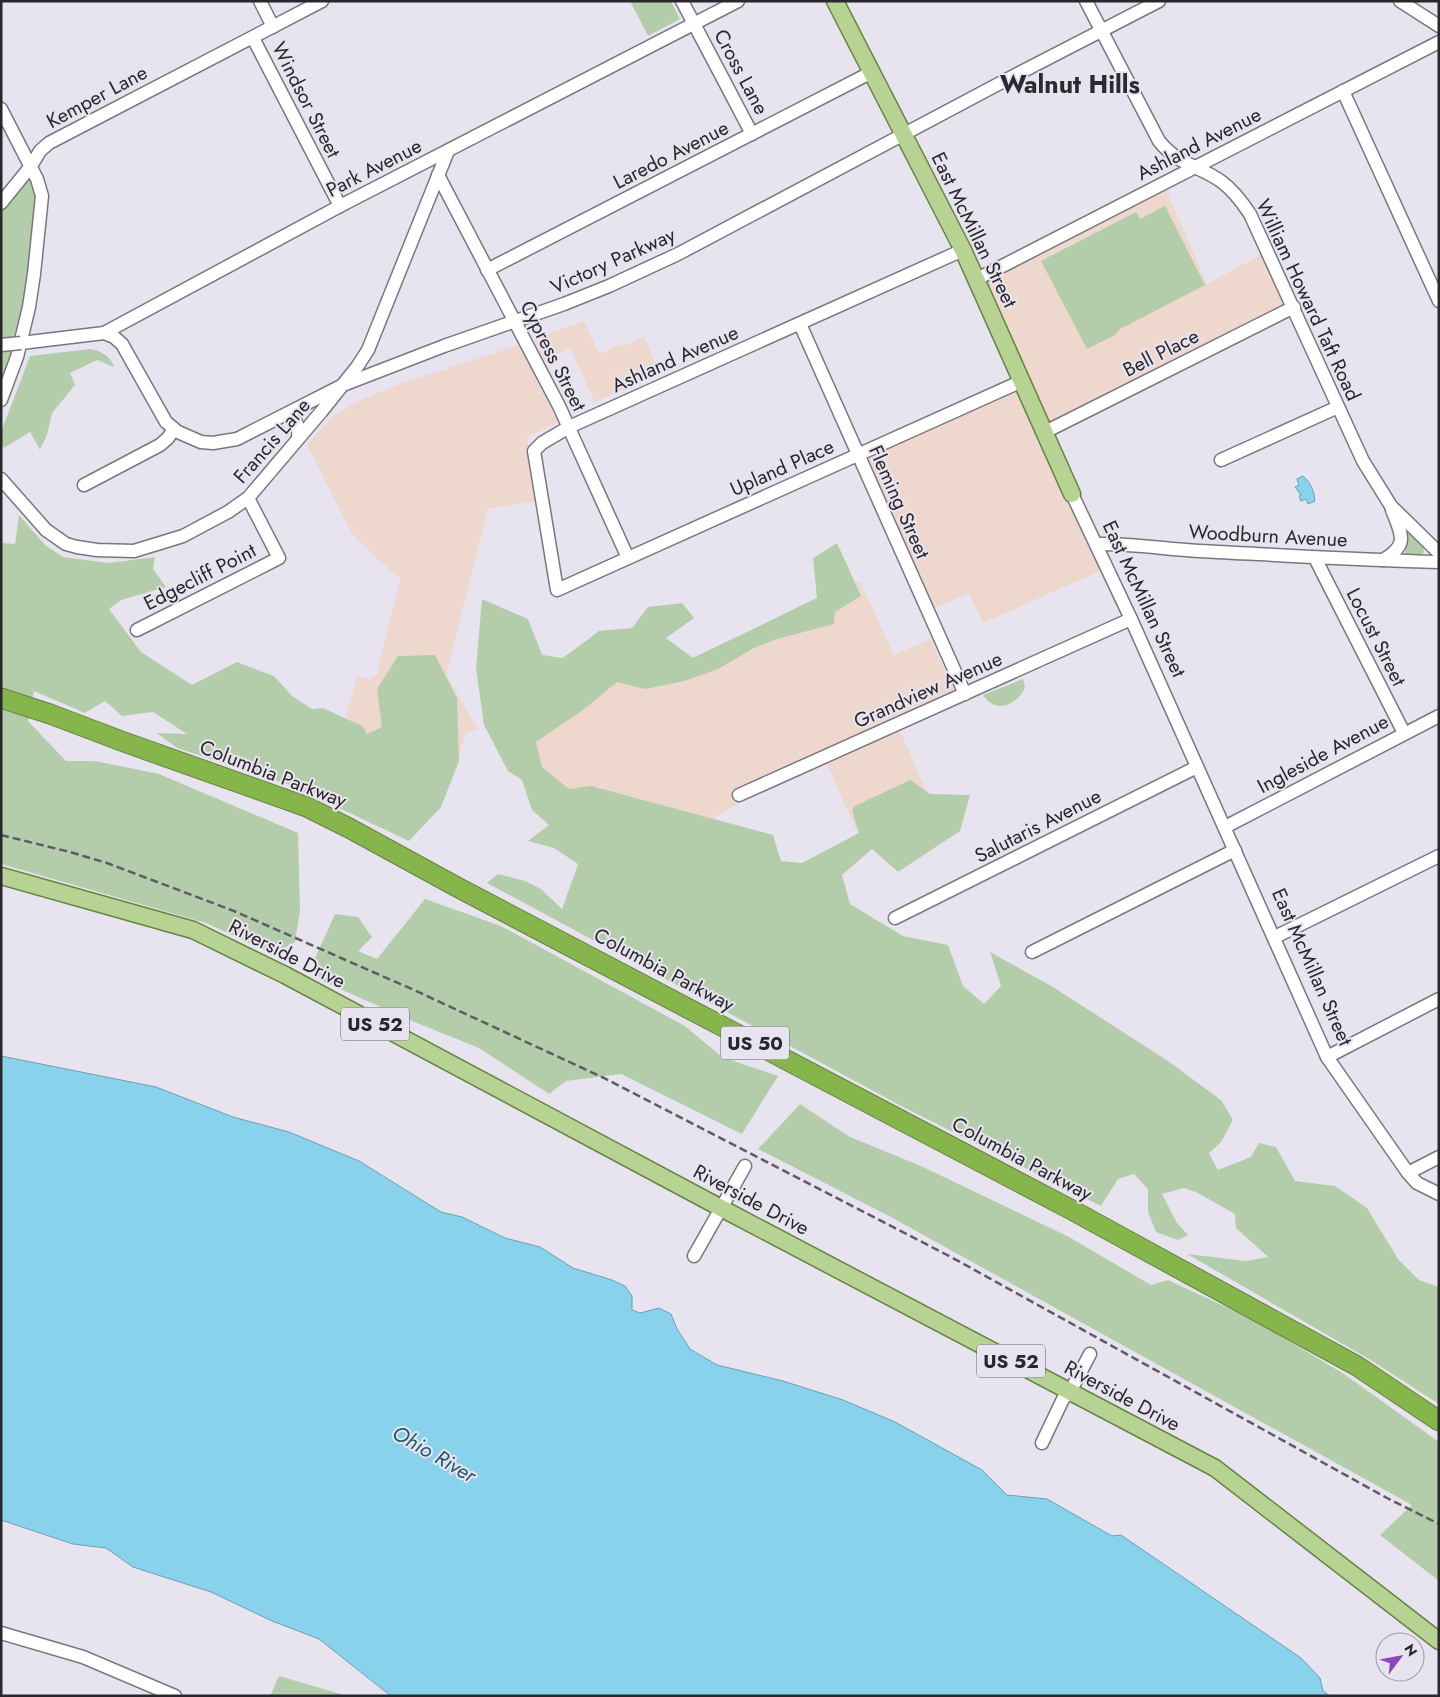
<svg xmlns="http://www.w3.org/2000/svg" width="1440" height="1697" font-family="Jost,sans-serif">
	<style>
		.education { fill: #eed7cc }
		.green { fill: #b3cdaa }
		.water { fill: #89d2ec; stroke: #6c9fb2 }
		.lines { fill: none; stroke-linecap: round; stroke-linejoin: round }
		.minor-casing { stroke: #797680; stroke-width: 15 }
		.major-casing { stroke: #658341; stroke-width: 19 }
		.highway-casing { stroke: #658341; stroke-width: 21 }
		.minor { stroke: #fff; stroke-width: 12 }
		.major { stroke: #b6d394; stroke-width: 16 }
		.highway { stroke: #86b54c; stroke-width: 19 }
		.rail { stroke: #5e5c62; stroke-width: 2.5; stroke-dasharray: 8 4; stroke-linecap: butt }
		.minor-bridge-casing { stroke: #797680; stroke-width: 15; stroke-linecap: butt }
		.minor-bridge { stroke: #fff; stroke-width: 12 }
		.labels { text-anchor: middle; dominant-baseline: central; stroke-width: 4; stroke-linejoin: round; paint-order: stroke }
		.shield { fill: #e8e4ef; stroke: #626066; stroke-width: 1 }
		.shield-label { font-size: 19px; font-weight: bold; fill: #29272c }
		.street-label { font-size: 20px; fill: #29272c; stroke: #e8e4ef }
		.water-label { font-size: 21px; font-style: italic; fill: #205a6d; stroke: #e8e4ef }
		.district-label { font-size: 25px; font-weight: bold; fill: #2c2931; stroke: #e8e4ef }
	</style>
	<rect width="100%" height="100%" fill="#e8e4ef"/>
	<g class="education">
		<path d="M1163,183l44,101 61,-33 26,56 -249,125 62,136 -124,55 -14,-30 -41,18 -71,-157 165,-73 -45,-102z"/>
		<path d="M584,321l15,33 22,-10 1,2 22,-9 16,36 -65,29 -25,-54 -26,12 -10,-21z"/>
		<path d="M519,345l39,78 -31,14 10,64 -49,8 -42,166 30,51 4,2 -14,6 -27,77 -20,-11 -94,-4 32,-120 13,4 1,-3 5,-1 25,-98 -5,-3 -43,-39 -46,-91 26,-29 25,-15 37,-15z"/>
		<path d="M860,581l34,74 37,-16 23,51 -217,98 5,13 -73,46 -70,-61 -3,7h-35l-24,-29 -24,-49 167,-52z"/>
		<path d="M900,731l32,73 -73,32 -32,-72z"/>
	</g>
	<g class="green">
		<path d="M630,1h41l9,18 -32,17z"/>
		<path d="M31,166l6,13 -3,95 -33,126v-197z"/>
		<path d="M1165,206l40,79 -85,44 -5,6 -28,14 -46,-88 95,-49 4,7z"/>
		<path d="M90,349c12,2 20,7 24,18l-17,-7 -27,13 5,12 -23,28 -5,22 -7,15 -10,-18 -26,16 -3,-4v-12l29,-76z"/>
		<path d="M19,515l26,30 18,12 46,6 46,-6 -2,12 13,18 -45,13 -12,9 32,43 51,33 45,-23 37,14 18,20 20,13 11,-1 37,17 4,3 3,6 15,-7 -5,-38 21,-33 37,-1 22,43 2,63 -18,46 -32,34 -119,-56 -113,-37 -20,-15 30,1 -34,-22 -31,4 -17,-15 -20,12 -51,-22 -6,30 38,40h29l64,13 139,59 2,77 -5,32 -22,12 -67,-31 -205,-59v-321l14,1z"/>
		<path d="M1408,532l15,15 1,5 -3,3 -15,-1 -1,-2v-17z"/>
		<path d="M837,543l24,53 -26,16 -1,12 -57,15 -23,9 -36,21 -34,12 -39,8 -28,-7 -34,28 -47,32 6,25 27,22 22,-3 182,49 8,26 21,2 57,-30 -7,-23 3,-4 55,-26 20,14 40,1 -10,36 -62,41 -26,-23 -30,26 8,29 53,32 45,9 15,41 21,18 17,-18 -11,-34 63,35 115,74 53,39 12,20 -12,22 -12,11 9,17 33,-13 8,-14 17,4 19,34 40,5 32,22 31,51 21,21 20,7v117l-70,-45 -182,-105 59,7 22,-4 -32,-29 -1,-14 -37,-21 -14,-5 -22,6 15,29 11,12 -10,5 -22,-8 -8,-20v-23l-14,-15 -16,5 -17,27 -194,-97 -420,-226 11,-9 27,7 16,8 21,20 16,-45 -24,-16 -26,-7 21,-16 -17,-15 -10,-30 -14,-9 -24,-46 -8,-57 6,-69 46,20 14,36 21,3 36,-27 33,-3 16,-21 34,-4 12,15 -28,20 27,20 124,-60 -4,-40z"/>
		<path d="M1023,679l2,9c-9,18 -30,26 -42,7z"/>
		<path d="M425,899l76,27 184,100 37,31 56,19 -36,58 -121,-60 -55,7 -17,13 -70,-46 -67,-27 -92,-41 -5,-22 20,-44 23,3 14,20 -14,14 19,8z"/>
		<path d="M800,1104l50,33 71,29 148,71 82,48 17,-5 84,39 92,55 95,68v139l-59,-46 32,-30 -523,-289 -131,-67z"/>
		<path d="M279,1676l65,19 1,1h-75z"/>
	</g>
	<g class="water">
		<path d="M1303,476c8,7 11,15 12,25l-7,3 -2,-5 -5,2 -2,-5 2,-1 -6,-8 4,-2 -2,-6z"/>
		<path d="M1,1056l155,31 77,30 56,15 70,29 82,51 21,5 43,21 35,9 33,21 39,12 13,6 7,10v14l8,3 19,-5 12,6 6,15 13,20 27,16 66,16 60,19 52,22 87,48 25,25 40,4 65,37 9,-1 180,123 19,20 3,13 7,5h-939l-72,-57 -47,-18 -61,-29 -78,-25 -27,-19 -33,-4 -72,-24z"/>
	</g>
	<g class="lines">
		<defs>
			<g id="minor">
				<path d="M260,1l13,26"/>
				<path d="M682,1l70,133"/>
				<path d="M1086,1l73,140c20,25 40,24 63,41 12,9 20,20 28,32l113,247 28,45 48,47"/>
				<path d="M1400,1l39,25"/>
				<path d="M253,38l87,168"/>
				<path d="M1343,91l96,210"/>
				<path d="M1,109l36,70 5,17 -8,78 -5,33 -12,50 -16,43"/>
				<path d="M438,175l121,231 69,152"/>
				<path d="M1,203l30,-37 9,-15 9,-8 273,-142"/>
				<path d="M963,250l-394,177 -27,16 -8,8 23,139 465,-209"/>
				<path d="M487,270l385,-198"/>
				<path d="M977,279l462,-237"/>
				<path d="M800,324l165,370"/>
				<path d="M104,333l10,4 8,7 44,78 12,10 23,10 12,1 24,-4 106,-54 101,-39 120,-42 45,-18 69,-32 326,-173 155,-80"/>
				<path d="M21,343l83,-10 236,-127 398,-205"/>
				<path d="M287,414c11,7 12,12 11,25"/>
				<path d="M1045,432l249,-125"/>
				<path d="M1221,460l117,-53"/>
				<path d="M1,479l45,51 20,14 11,3 20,3 37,1 49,-15 45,-24 20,-14 73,-86 36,-45 11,-17 80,-199"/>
				<path d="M84,485l76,-40 8,-7 6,-9"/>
				<path d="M1072,494l59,125 196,438 81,116 9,10 22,11"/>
				<path d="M1096,544c34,-1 68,5 103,7 80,4 160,9 240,11"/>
				<path d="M1315,558l89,175"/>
				<path d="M1383,560c26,-15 19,-25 9,-50"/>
				<path d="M137,630l142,-72 -31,-60"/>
				<path d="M739,795l392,-176"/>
				<path d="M1225,827l214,-111"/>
				<path d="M895,918l302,-151"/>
				<path d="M1275,937l164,-81"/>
				<path d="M1032,952l203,-102"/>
				<path d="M1327,1057l112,-58"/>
				<path d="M1408,1173l31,-16"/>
				<path d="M694,1256l51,-90"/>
				<path d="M1042,1443l21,-44 7,-7 20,-38"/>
				<path d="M1,1633l82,24 92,39"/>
			</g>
			<g id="major">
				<path d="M835,1l128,249 109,244"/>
				<path d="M1,876l192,54 92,45 436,233 494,260 224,173"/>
			</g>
			<path id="highway" d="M1,698l49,16 74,28 183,65 42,21 108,59 613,322 287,157 82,55"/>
		</defs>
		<use href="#minor" class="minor-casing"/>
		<use href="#major" class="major-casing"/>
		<use href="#highway" class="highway-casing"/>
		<use href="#minor" class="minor"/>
		<use href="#major" class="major"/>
		<use href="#highway" class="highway"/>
		<path class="rail" d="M1,835l69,17 37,11 127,48 180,79 190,88 347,179 436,241 52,26"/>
		<defs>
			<path id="minor-bridge" d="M1,345l20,-2"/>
		</defs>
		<use href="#minor-bridge" class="minor-bridge-casing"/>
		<use href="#minor-bridge" class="minor-bridge"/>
	</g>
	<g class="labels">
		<g class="shield">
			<rect x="341" y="1007.5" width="68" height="33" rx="4"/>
			<rect x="721" y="1026.5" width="68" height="33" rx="4"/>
			<rect x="977" y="1344.5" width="68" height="33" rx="4"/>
		</g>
		<g class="shield-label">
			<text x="375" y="1024">US 52</text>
			<text x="755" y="1043">US 50</text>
			<text x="1011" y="1361">US 52</text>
		</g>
		<g class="street-label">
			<text transform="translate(741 72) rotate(62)">Cross Lane</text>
			<text transform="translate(97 97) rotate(-28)">Kemper Lane</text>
			<text transform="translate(306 100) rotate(63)">Windsor Street</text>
			<text transform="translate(1199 144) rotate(-27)">Ashland Avenue</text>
			<text transform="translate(671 155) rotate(-27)">Laredo Avenue</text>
			<text transform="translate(374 168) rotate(-27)">Park Avenue</text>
			<text transform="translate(974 230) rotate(64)">East McMillan Street</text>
			<text transform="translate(613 261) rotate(-24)">Victory Parkway</text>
			<text transform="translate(1308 300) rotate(65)">William Howard Taft Road</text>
			<text transform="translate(1161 353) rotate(-27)">Bell Place</text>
			<text transform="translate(553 356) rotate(63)">Cypress Street</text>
			<text transform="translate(675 359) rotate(-24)">Ashland Avenue</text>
			<text transform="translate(272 441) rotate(-49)">Francis Lane</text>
			<text transform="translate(782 468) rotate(-24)">Upland Place</text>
			<text transform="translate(899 502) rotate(66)">Fleming Street</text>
			<text transform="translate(1268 536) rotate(3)">Woodburn Avenue</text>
			<text transform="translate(200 577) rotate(-27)">Edgecliff Point</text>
			<text transform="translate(1144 599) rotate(65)">East McMillan Street</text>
			<text transform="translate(1376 637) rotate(63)">Locust Street</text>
			<text transform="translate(928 690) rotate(-24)">Grandview Avenue</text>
			<text transform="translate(1323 754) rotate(-28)">Ingleside Avenue</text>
			<text transform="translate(273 774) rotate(21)">Columbia Parkway</text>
			<text transform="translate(1038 826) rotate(-27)">Salutaris Avenue</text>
			<text transform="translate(287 954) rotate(27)">Riverside Drive</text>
			<text transform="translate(1312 967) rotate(66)">East McMillan Street</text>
			<text transform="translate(664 970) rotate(28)">Columbia Parkway</text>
			<text transform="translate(1022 1159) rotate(28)">Columbia Parkway</text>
			<text transform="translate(751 1200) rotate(28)">Riverside Drive</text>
			<text transform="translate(1122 1396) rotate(28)">Riverside Drive</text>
		</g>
		<g class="water-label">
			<text transform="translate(434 1454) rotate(30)">Ohio River</text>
		</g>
		<g class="district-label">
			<text x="1070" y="84">Walnut Hills</text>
		</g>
	</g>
	<rect width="1440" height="1697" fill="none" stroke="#29272c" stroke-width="5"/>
	<g transform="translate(1400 1657) rotate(58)"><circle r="24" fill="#e8e4ef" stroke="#9c98a1"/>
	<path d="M0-4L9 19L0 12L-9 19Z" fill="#8a46ba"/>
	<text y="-8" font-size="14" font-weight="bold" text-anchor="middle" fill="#29272c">N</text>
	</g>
</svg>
